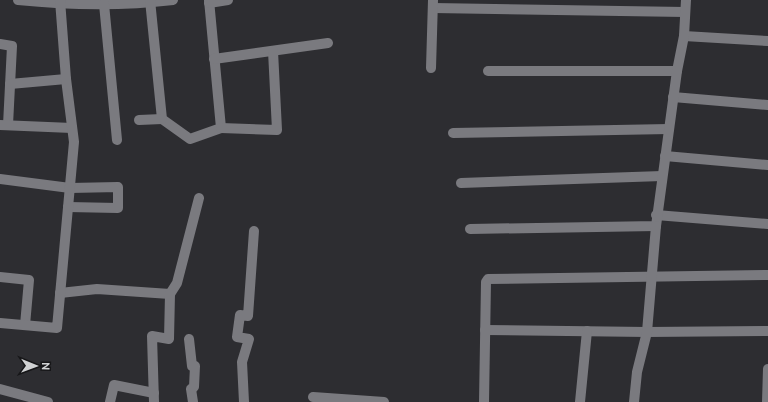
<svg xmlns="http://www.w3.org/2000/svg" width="768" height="402" font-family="Ubuntu,sans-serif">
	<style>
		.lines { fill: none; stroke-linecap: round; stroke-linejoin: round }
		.minor { stroke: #7a7a7f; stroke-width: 10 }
	</style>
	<rect width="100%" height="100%" fill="#2d2d31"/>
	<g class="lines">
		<g class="minor">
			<path d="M18,0c51,5 104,6 155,0"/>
			<path d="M150,0l12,119 28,20 31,-11 -12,-128"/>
			<path d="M209,3l19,-3"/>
			<path d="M104,4l13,136"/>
			<path d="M433,8l252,4"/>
			<path d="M684,36l84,5"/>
			<path d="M0,44l12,2 -4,79"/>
			<path d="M214,59l114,-16"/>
			<path d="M431,68l2,-68"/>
			<path d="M488,71h189"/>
			<path d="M10,84l56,-5"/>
			<path d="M673,97l95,8"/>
			<path d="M139,120l23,-1"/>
			<path d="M0,125l72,3"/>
			<path d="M221,128l56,2 -4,-79"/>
			<path d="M453,133l216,-4"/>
			<path d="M665,156l103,9"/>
			<path d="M0,179l70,9 48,-1v21l-50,-1"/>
			<path d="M461,183l201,-7"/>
			<path d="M656,215l112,9"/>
			<path d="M470,229l186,-3 21,-155 7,-35 2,-36"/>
			<path d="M0,277l29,3 -4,45"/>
			<path d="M60,293l37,-4 73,5"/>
			<path d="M0,323l57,5 17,-186 -8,-63 -6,-79"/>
			<path d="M485,330l162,2 121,-1"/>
			<path d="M189,339l3,27h3l-1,21 -3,2 2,13"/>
			<path d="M0,389l48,13"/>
			<path d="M313,397l71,5"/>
			<path d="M110,402l4,-17 40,8"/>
			<path d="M154,402l-2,-66 17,3 1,-45 7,-11 22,-85"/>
			<path d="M244,402l-2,-40 7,-23 -12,-2 3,-22 8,1 6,-85"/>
			<path d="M484,402l2,-120 2,-3 280,-4"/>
			<path d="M580,402l7,-71"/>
			<path d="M634,402l3,-30 10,-40 9,-106"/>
			<path d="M767,402l1,-33"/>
		</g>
	</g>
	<g transform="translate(36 366) rotate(91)" stroke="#161618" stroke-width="3" paint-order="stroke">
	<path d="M0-3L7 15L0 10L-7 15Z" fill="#d0d1d3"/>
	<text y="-6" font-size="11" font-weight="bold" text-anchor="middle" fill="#d0d1d3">N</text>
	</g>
</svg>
